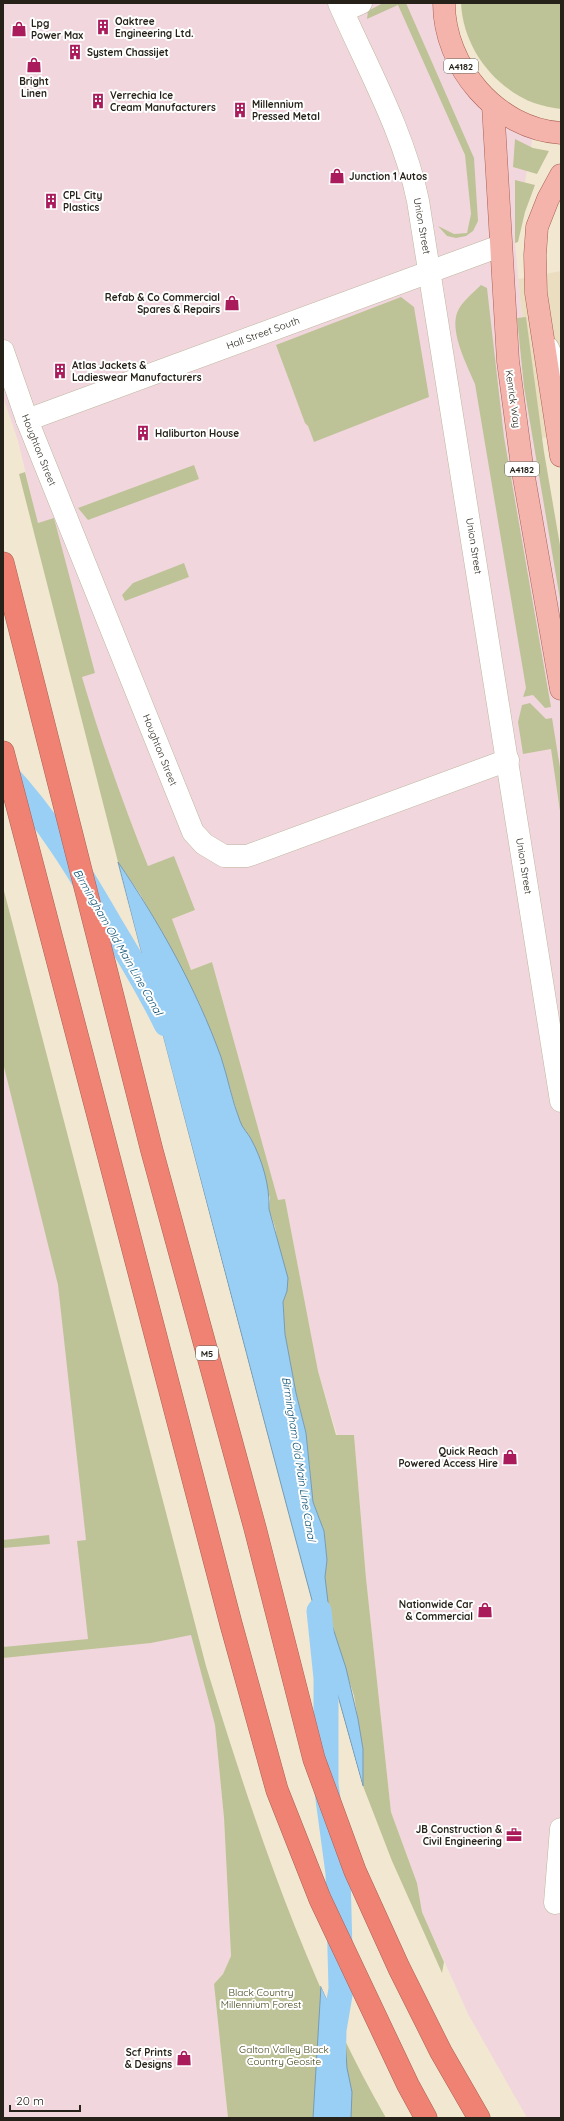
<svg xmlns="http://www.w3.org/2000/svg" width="564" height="2121" font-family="Quicksand,sans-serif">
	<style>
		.built { fill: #ebddbf }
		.industrial { fill: #f1d7dd }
		.green { fill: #bec397 }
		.water { fill: #99cff5; stroke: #769bb3 }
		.pier { fill: #f2e8d1 }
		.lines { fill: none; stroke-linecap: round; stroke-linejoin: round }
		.canal { stroke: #99cff5; stroke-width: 25 }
		.minor-casing { stroke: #beb59f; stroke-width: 23 }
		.major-casing { stroke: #a96054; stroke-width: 23 }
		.highway-casing { stroke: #a96054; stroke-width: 23 }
		.minor { stroke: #fff; stroke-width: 22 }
		.major { stroke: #f5b4ab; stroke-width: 22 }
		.highway { stroke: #ef8273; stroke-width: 22 }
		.labels { text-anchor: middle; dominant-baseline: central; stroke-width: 4; stroke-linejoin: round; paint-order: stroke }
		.shield { fill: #fff; stroke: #67645e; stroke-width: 1 }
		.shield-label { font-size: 9px; font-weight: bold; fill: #262219 }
		.poi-label { font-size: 10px; font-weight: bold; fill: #262219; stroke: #fff; text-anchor: start }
		.street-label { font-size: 10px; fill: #262219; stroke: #fff }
		.park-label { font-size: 10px; fill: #404317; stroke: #fff }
		.water-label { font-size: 11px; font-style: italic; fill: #074c6f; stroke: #fff }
	</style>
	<rect width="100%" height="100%" fill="#f2e8d1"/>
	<path class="built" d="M561,271v165l-22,2 -17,-120 -4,-39z"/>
	<g class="industrial">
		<path d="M3,3h441l12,54 78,71 -19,115 7,75 39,263v1537h-34l-59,-104 -46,-102 -5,-29 -26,-71 -25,-234 -12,-143h-17l-19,-64 -33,-172 -7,2 -66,-239 -21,8 -19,-51 23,-9 -47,-44 -47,-122 -63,-220 -20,-83 -15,-44z"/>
		<path d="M3,1063l148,580 40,-9 24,91 9,93 7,138 -8,18 -9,10 14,134h-225z"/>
	</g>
	<g class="green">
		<path d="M383,3h23l68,155 4,63 -5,10 -7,5 -10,2 -9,-2 -9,-10 16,8 13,-1 4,-19 -6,-59 -67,-150 -31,14 1,-8z"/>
		<path d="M461,3h100v106c-9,-1 -18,-3 -27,-6 -41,-16 -71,-56 -73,-100z"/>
		<path d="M515,139l18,9 16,3 -12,23 -24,-7z"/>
		<path d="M515,180l20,5 -10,27 -7,30 -3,1z"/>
		<path d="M481,285l6,3 17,149 47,270 -6,1 -12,-13 -10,2 3,-9 -51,-304c-8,-19 -25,-51 -18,-71 4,-11 16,-20 24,-28z"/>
		<path d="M401,297l13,10 15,90 -115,45 -6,-16 -3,-3 -29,-78z"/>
		<path d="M526,317l18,135 17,99v54l-37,-218 -7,-69z"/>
		<path d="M194,465l5,14 -111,41 -10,-12z"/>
		<path d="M25,472l13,51 16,-5 41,155 -13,4c19,65 41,126 66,189l26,-10 21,54 -23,9 19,51 21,-8 66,238 7,-1 33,172 18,64h18l12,143 25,234 26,71 5,29 22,50 -2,11 -50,-112 -29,-75v-37l-9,-53 -24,-77 -3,-23 -2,-19 2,-17 -3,-29 -11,-29 -7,-69 -10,-40 -11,-59 -2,-32 4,-11 -12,-64 -6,-18 1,-11 -19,-59 -11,-16 -19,-66 -21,-52 -23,-46 -37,-65 -22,-32 -99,-388z"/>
		<path d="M184,563l5,14 -64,24 -3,-6 11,-12z"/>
		<path d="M530,703l16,16 6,-1 9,56v44l-10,-69 -28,5 -5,-32 4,-17z"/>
		<path d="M3,887l203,779c48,155 99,311 180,452h-158l-14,-134 9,-10 8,-18 -7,-138 -9,-93 -24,-90 -40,8 -148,15v-11l85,-8 -11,-98 9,-1 -28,-255 -55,-222z"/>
		<path d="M49,1535l1,9 -47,4v-8z"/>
	</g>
	<g class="water">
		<path d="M118,862c41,60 78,126 103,195 7,21 11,44 19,64 2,7 8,12 11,18 11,20 19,47 18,70l19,69 -1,13 -4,11 2,32 11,59 10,40 7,69 11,29 3,29 -2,17 5,42 16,49 12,51 5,30v37c-34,-121 -66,-241 -98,-362 -49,-188 -100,-375 -147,-562z"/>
		<path d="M321,1986l24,53 2,29 5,24 -1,26h-38z"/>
	</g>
	<g class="pier">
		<path d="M117,860l194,744 52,184 -2,-2 -52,-182 -46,-179 -88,-328z"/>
		<path d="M320,1984l3,1 24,53v6z"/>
	</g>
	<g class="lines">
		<g class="canal">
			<path d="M3,771c43,45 77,101 108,155 19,32 39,64 55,98"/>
			<path d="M319,1611l7,67v106l12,89 3,116 -7,41 -2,88"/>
		</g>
		<defs>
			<g id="minor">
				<path d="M339,3c28,64 65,129 79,198l143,900"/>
				<path d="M343,11l18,-8"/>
				<path d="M548,348l13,31"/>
				<path d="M3,351l24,69 166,412 11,12 20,12h23l261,-96"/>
				<path d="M27,420l473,-174"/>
				<path d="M555,1903l6,-74"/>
			</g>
			<g id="major">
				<path d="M444,3c0,63 52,126 117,130"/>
				<path d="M493,105l15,256 14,105 39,223"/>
				<path d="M561,175l-13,24 -11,28 -2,28 1,38 25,163"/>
			</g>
			<g id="highway">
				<path d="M3,563l149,588 103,377 59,231 41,112 44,97 42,84 38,66"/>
				<path d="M3,752l228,872 46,166 43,109 88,186 18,33"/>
			</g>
		</defs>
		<use href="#minor" class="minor-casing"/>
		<use href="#major" class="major-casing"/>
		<use href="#highway" class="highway-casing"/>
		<use href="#minor" class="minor"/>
		<use href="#major" class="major"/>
		<use href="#highway" class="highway"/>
	</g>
	<defs>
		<symbol id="building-bare" viewBox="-9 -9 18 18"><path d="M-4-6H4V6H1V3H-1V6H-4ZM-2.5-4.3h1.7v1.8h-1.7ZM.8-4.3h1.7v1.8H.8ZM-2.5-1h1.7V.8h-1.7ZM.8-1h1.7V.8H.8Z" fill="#a91b5b" stroke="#fff" stroke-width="2.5" paint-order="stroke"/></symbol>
		<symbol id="shop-bare" viewBox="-9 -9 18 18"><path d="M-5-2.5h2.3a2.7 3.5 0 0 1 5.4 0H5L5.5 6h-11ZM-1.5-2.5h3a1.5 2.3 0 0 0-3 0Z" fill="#a91b5b" stroke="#fff" stroke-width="2.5" paint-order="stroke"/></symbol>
		<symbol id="office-bare" viewBox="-9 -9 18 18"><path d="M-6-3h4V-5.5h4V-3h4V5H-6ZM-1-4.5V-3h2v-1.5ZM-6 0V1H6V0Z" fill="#a91b5b" stroke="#fff" stroke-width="2.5" paint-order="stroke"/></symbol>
	</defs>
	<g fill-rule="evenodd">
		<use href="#building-bare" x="92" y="16" width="22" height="22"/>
		<use href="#shop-bare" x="8" y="18" width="22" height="22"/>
		<use href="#building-bare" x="64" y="41" width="22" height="22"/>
		<use href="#shop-bare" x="23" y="54" width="22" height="22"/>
		<use href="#building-bare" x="87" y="90" width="22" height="22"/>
		<use href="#building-bare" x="229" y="99" width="22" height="22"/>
		<use href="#shop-bare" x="326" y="165" width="22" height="22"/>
		<use href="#building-bare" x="40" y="190" width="22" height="22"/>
		<use href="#shop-bare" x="221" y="292" width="22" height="22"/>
		<use href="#building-bare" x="49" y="360" width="22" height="22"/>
		<use href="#building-bare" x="132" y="422" width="22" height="22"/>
		<use href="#shop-bare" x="499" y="1446" width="22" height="22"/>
		<use href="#shop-bare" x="474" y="1599" width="22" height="22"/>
		<use href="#office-bare" x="503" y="1824" width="22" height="22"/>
		<use href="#shop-bare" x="173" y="2047" width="22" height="22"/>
	</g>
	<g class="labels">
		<g class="shield">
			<rect x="444" y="59" width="34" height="14" rx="3"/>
			<rect x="505" y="462" width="34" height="14" rx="3"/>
			<rect x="196" y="1346" width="22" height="14" rx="3"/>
		</g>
		<g class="shield-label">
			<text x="461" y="66">A4182</text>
			<text x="522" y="469">A4182</text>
			<text x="207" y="1353">M5</text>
		</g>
		<g class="poi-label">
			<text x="115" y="21">Oaktree<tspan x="115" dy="12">Engineering Ltd.</tspan></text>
			<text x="31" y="23">Lpg<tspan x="31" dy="12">Power Max</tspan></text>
			<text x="87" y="52">System Chassijet</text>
			<text x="34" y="81" text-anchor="middle">Bright<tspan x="34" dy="12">Linen</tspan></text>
			<text x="110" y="95">Verrechia Ice<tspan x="110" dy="12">Cream Manufacturers</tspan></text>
			<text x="252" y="104">Millennium<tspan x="252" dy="12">Pressed Metal</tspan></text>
			<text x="349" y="176">Junction 1 Autos</text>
			<text x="63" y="195">CPL City<tspan x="63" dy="12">Plastics</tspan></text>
			<text x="220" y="297" text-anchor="end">Refab &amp; Co Commercial<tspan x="220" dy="12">Spares &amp; Repairs</tspan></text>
			<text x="72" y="365">Atlas Jackets &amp;<tspan x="72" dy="12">Ladieswear Manufacturers</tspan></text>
			<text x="155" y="433">Haliburton House</text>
			<text x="498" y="1451" text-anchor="end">Quick Reach<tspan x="498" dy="12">Powered Access Hire</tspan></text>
			<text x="473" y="1604" text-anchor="end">Nationwide Car<tspan x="473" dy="12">&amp; Commercial</tspan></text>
			<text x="502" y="1829" text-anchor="end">JB Construction &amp;<tspan x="502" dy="12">Civil Engineering</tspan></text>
			<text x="172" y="2052" text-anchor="end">Scf Prints<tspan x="172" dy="12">&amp; Designs</tspan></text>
		</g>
		<g class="street-label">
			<text transform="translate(422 226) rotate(80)">Union Street</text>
			<text transform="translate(263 333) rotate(-20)">Hall Street South</text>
			<text transform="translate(513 399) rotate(82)">Kenrick Way</text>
			<text transform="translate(39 450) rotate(68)">Houghton Street</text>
			<text transform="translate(474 546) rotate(81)">Union Street</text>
			<text transform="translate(160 750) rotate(68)">Houghton Street</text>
			<text transform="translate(524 866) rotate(81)">Union Street</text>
		</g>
		<g class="park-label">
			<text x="261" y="1992">Black Country<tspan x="261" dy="12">Millennium Forest</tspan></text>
			<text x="284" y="2049">Galton Valley Black<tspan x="284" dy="12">Country Geosite</tspan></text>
		</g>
		<g class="water-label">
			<text transform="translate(118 942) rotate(60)">Birmingham Old Main Line Canal</text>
			<text transform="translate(299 1459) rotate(81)">Birmingham Old Main Line Canal</text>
		</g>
	</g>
	<rect width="564" height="2121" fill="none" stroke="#262219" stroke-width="8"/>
	<path d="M10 2105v6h70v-6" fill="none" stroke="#262219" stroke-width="2"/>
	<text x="16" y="2105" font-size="12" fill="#262219" stroke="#ffffff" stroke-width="3" paint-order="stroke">20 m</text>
</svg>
